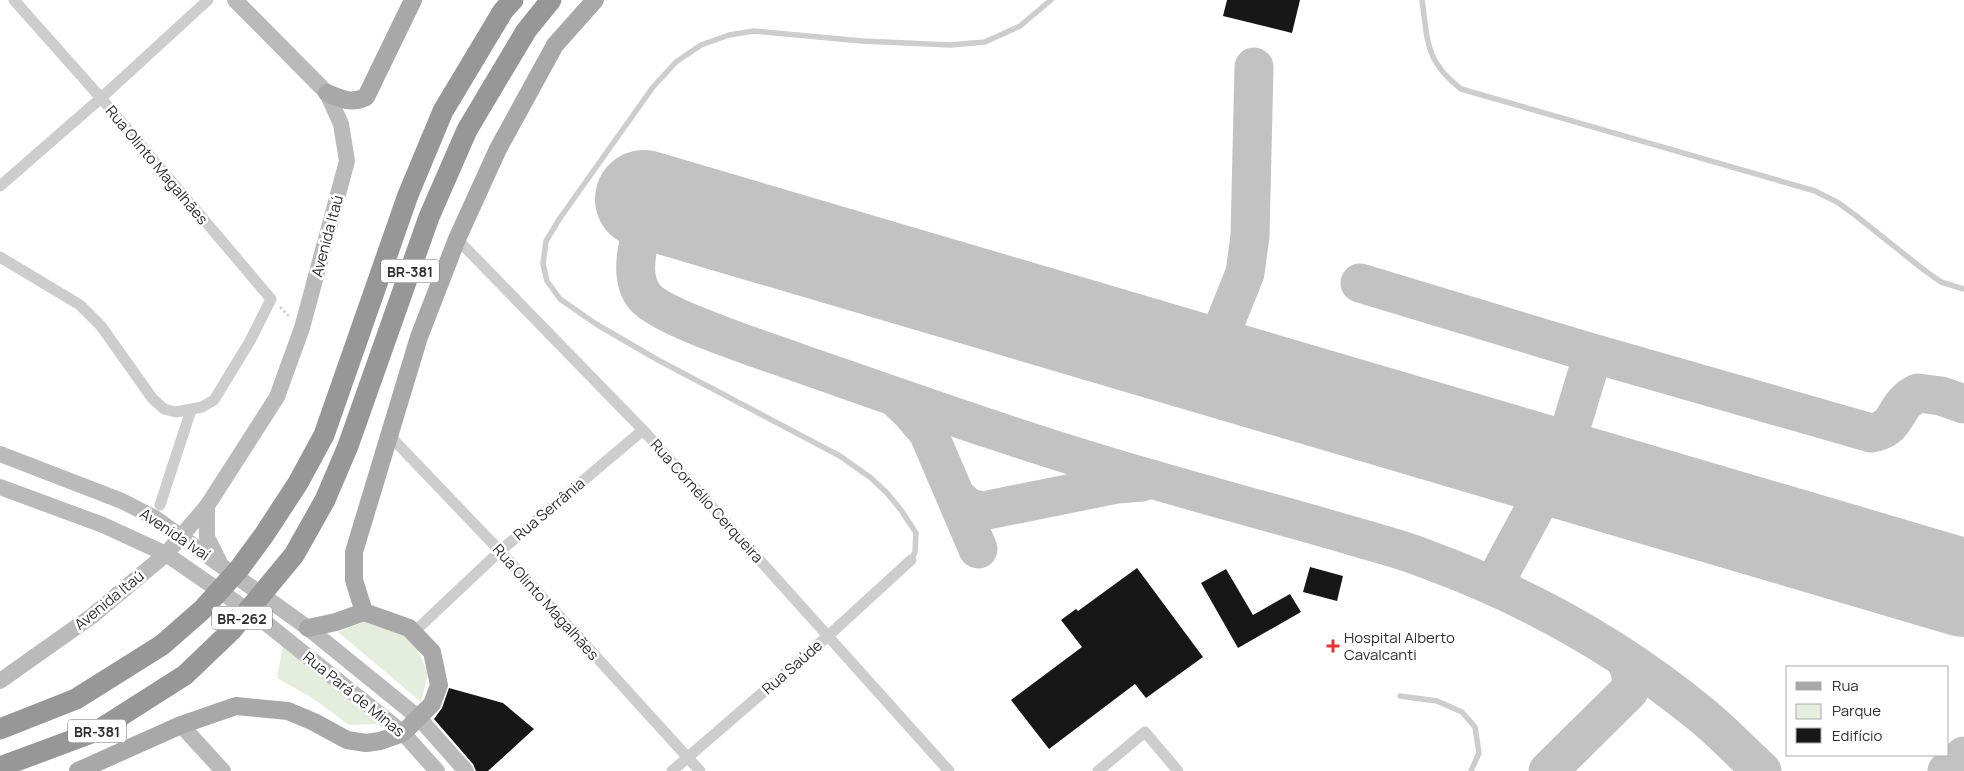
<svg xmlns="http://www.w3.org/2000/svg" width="1964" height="771" font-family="Manrope,sans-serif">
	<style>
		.green { fill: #e5edde }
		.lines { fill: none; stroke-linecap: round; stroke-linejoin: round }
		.taxiway { stroke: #c2c2c2; stroke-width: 39 }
		.runway { stroke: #c2c2c2; stroke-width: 98 }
		.building { fill: #171717 }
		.path { stroke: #cdcdcd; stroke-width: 2.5; stroke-dasharray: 2.5 2.5; stroke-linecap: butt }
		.lane { stroke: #cdcdcd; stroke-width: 5.5 }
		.street { stroke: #cdcdcd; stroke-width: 11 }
		.secondary { stroke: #bababa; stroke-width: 16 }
		.primary { stroke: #a8a8a8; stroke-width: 18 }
		.highway { stroke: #979797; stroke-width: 21 }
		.poi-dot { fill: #e53335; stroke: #fff; stroke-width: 2 }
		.labels { text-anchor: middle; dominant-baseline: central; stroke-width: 5; stroke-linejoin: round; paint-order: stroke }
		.shield { fill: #fff; stroke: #6e6e6e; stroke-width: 1 }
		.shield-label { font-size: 14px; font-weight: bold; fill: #303030 }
		.street-label { font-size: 15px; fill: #303030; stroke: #fff }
		.poi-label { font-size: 15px; fill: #303030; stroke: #fff; text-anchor: start }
	</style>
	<rect width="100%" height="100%" fill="#fff"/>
	<g class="green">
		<path d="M366,621l46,15 16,38 -7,28 -83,-70z"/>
		<path d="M283,645l95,79 -29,1 -35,-26 -37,-21z"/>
	</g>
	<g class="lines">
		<g class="taxiway">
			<path d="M656,202c-15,22 -30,71 -12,94 15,21 122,55 152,66 118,41 235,83 355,117 68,20 137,38 205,58 24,7 48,13 70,22 99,36 191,87 272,153 23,18 43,40 64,59"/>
			<path d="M1360,283l225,68 286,82c29,-4 21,-28 47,-40l23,3 23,8"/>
			<path d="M1220,368l-5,-20 30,-75 5,-37 4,-169"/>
			<path d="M896,398l13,12 19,22 50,117"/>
			<path d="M1531,460l23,-4 10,-6"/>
			<path d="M1579,474l-11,-13 -4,-11 26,-86 7,-6 7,-1"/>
			<path d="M957,498l12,10 14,3 134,-27 25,-2"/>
			<path d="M1504,590l-3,-10v-9l47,-87 13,-10 11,-2"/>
			<path d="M1548,771l81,-80c5,-12 1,-22 -4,-32"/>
			<path d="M1947,771l17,-15"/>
		</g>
		<path class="runway" d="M644,199l1320,389"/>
	</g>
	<g class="building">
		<path d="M1227,0h73l-8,33 -69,-17z"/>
		<path d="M1310,567l33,9 -6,25 -34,-9z"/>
		<path d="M1137,568l66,89 -57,41 -11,-14 -86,65 -38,-49 71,-53 -21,-27 15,-11 2,2z"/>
		<path d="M1226,569l27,46 37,-21 11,18 -63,36 -37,-65z"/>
		<path d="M449,688l54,15 31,26 -46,42h-12l-3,-7 -39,-45 8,-11z"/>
	</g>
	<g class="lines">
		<path class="path" d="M280,307l10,10"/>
		<g class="lane">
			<path d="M1422,0c6,42 3,61 39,89l354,102 22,11 18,13 69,55 17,12 23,7"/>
			<path d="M911,560l4,-8 1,-19 -15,-23 -14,-17 -16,-15 -31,-22 -182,-96 -62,-36 -36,-25 -13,-18 -4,-17 3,-23 14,-23 93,-131 23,-25 25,-17 28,-10 25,-4 108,10 88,4 35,-3 35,-16 31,-26"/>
			<path d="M1400,696l37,5 25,11 13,15 4,26 -8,18"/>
		</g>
		<g class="street">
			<path d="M0,186l101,-88 107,-98"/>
			<path d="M457,239l186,191 306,341"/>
			<path d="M0,257l80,48 21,21 51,72 12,11 12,3 26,-5 12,-7 36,-59 21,-42 -170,-201 -87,-98"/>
			<path d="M389,435l111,116 200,220"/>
			<path d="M160,505l31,-95"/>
			<path d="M413,633l87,-82 143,-121"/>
			<path d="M672,771l156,-135 83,-76"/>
			<path d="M1098,771l47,-39 33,39"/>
		</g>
		<g class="secondary">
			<path d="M0,454l122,47 33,17 153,110 111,90 47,53"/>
			<path d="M0,487l103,38 63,29 100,69 137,110 34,38"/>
			<path d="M207,506v31l12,24"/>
			<path d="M0,681l92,-65 74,-62 41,-48 70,-109 25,-69 45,-167 -6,-37 -14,-31 -92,-93"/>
			<path d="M181,725l42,46"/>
		</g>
		<g class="primary">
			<path d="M327,93c14,6 24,11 39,4l47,-97"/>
			<path d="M364,612l-10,-32v-28l65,-215 38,-98 41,-90 57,-104 40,-45"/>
			<path d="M308,628l28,-6 28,-10"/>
			<path d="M78,771l103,-46 55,-19 52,5 26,11 33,18 19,3 14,-2 23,-8 29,-29 7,-19 -7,-33 -23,-24 -45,-16"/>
		</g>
		<g class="highway">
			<path d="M0,729l76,-30 86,-54 40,-35 37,-41 25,-34 34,-52 26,-48 84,-240 35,-84 60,-100 10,-11"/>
			<path d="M0,767l97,-36 88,-56 46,-44 63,-76 31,-55 23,-54 81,-229 38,-87 59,-99 25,-31"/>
		</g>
	</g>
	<path class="poi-dot" d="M1330.5 638.5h5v5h5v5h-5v5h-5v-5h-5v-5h5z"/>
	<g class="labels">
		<g class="shield">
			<rect x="381" y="259.5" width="58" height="23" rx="4"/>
			<rect x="212" y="606.5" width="60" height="23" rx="4"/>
			<rect x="68" y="719.5" width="58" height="23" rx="4"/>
		</g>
		<g class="shield-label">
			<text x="410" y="271">BR-381</text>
			<text x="242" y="618">BR-262</text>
			<text x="97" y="731">BR-381</text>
		</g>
		<g class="street-label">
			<text transform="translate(157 165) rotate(50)">Rua Olinto Magalhães</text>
			<text transform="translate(327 236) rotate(-75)">Avenida Itaú</text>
			<text transform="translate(707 501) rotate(48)">Rua Cornélio Cerqueira</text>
			<text transform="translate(549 509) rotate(-40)">Rua Serrânia</text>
			<text transform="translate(175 534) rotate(34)">Avenida Ivaí</text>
			<text transform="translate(109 600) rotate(-39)">Avenida Itaú</text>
			<text transform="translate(546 602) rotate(48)">Rua Olinto Magalhães</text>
			<text transform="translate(792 667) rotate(-41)">Rua Saúde</text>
			<text transform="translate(354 694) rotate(39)">Rua Pará de Minas</text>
		</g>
		<g class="poi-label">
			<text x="1344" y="637">Hospital Alberto<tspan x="1344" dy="17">Cavalcanti</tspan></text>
		</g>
	</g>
	<rect x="1786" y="666" width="162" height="90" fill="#ffffff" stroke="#acacac"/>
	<rect x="1796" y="682" width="25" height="8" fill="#a8a8a8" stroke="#acacac"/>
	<text x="1832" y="691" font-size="15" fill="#303030">Rua</text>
	<rect x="1796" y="704" width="25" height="15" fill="#e5edde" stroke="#acacac"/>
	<text x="1832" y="716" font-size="15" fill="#303030">Parque</text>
	<rect x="1796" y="728" width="25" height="15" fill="#171717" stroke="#acacac"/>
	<text x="1832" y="741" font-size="15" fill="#303030">Edifício</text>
</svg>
